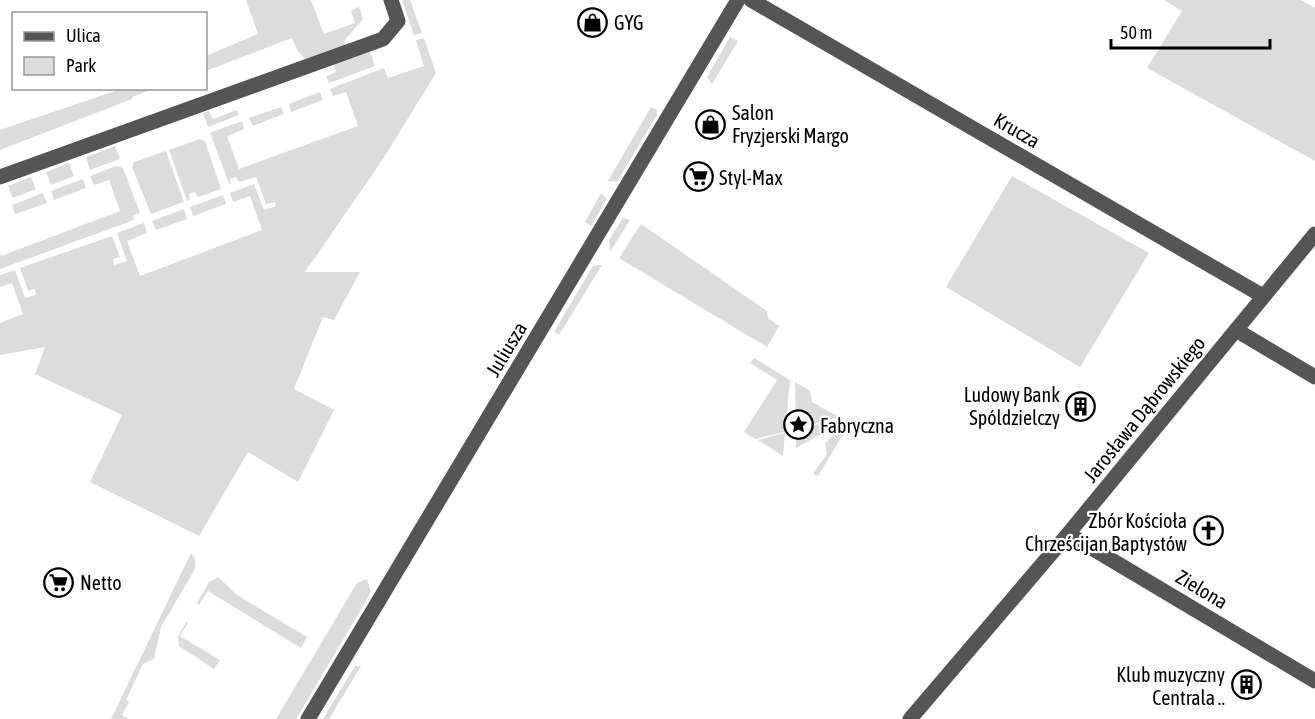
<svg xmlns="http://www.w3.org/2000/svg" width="1315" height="719" font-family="'Asap Condensed',sans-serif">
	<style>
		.green { fill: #dcdcdc }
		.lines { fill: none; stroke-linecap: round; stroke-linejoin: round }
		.minor { stroke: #555; stroke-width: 15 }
		.labels { text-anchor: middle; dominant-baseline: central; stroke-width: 4.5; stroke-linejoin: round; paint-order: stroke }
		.poi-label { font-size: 20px; fill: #000; stroke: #fff; text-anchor: start }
		.street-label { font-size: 20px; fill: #000; stroke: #fff }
	</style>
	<rect width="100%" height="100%" fill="#fff"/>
	<g class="green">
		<path d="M246,0h65l13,34 31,-11 -4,-12 8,-4 4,12 -19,22 1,4 -40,14 -8,-9 -5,-12 -86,33v-15l52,-22z"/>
		<path d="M402,0h8l12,33 -8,2z"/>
		<path d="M1164,0h137l14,8v153l-168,-93 35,-57z"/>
		<path d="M730,37l8,4 -26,43 -5,-7z"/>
		<path d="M424,38l12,35 -53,86 -78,113h55l-26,48 -11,-3 -29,72 40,21 -36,72 -50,-30 -49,84 -109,-54 32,-67 -87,-41 10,-27 -45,8v-32l23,-9 -11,-31 -12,4v-12l15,-5 10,28 11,-3 -1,-6 -7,2 -8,-23 92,-32 8,21 -7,2 1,6 13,-4 -10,-28 27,-10 3,10 -20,8 13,35 122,-46 -12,-34 -17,6 -3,-9 24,-9 10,26 12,-4 -1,-4 -9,2 -10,-27 -17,5 -3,-5 -6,2v7l-20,-53 32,-12 2,8 -17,7 12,33 119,-43 -12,-34 -13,4 -3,-7 54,-21 4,10 36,-12 -8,-26z"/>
		<path d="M370,52l5,14 -46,17 -3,-7 10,-4 -2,-8z"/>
		<path d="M121,89h32l-21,8v2l-132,51v-20z"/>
		<path d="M320,92l3,8 -32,12 -2,-8z"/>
		<path d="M281,107l3,7 -31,12 -4,-8z"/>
		<path d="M651,107l6,3v5l-40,67 -9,-1z"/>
		<path d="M237,110l2,5 -31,12 -5,-14 6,-2 4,8z"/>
		<path d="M200,139l5,2 16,48 -23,8 -3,-5 -6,2 1,6 -3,1 -18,-51z"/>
		<path d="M115,146l5,13 -30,11 -4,-13z"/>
		<path d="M166,151l18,51 -33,12 -19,-47 2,-5z"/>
		<path d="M69,163l5,13 -23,9 -5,-13z"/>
		<path d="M116,166l7,2 17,45 -7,2 1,5 -134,49v-16l1,3 119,-45 -11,-31 -15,5 -4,-9z"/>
		<path d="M1012,176l137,77 -69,114 -134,-80z"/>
		<path d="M31,177l5,12 -23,9 -5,-12z"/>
		<path d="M83,179l3,9 -32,12 -3,-9z"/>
		<path d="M43,193l4,10 -32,11 -3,-9z"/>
		<path d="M601,193l6,6 -16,27 -6,-4z"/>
		<path d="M223,195l3,9 -33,12 -3,-9z"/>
		<path d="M184,209l3,10 -31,11 -4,-9z"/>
		<path d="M623,218l7,2 -20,32 -1,-12z"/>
		<path d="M641,224l126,87 1,7 11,8 -12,21 -148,-89z"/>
		<path d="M599,265h3l-43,70 -5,-3 39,-66z"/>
		<path d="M754,358l36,22 -5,52 -30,7 -11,-7 33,-52 -27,-17z"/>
		<path d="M795,382l15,9 2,11 27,15 -43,12z"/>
		<path d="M853,418l-35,58 -5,-2 14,-20 -2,-11z"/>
		<path d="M819,424l2,10 -25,14v-17z"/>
		<path d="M785,433l-2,23 -25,-16z"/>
		<path d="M191,553l4,6v10l-34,58 -7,32 -11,5 -17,36 3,2 -7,13 7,4h-18z"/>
		<path d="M218,577l19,18 70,42 -6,11 -93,-57 -9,14 -2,-2 12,-21z"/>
		<path d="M367,579l4,12 -3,7 -72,121h-20l81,-136z"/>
		<path d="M186,622l2,1 -8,13 40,24 -6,9 -35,-23 -1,-9z"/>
		<path d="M355,666h6l-32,53h-6z"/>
	</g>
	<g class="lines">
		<g class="minor">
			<path d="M751,0l512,296"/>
			<path d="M0,177l383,-138 15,-18 -7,-21"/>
			<path d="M1236,330l79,47"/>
			<path d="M1068,534l247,147"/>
			<path d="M308,719l430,-719"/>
			<path d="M910,719l158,-185 247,-300"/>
		</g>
	</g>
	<defs>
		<symbol id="shop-ring" viewBox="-11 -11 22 22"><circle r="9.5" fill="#fff" stroke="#000" stroke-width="1.5"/><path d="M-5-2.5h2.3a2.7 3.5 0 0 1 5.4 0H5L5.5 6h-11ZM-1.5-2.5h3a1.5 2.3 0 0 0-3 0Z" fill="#000"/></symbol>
		<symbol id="supermarket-ring" viewBox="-11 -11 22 22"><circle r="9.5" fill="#fff" stroke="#000" stroke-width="1.5"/><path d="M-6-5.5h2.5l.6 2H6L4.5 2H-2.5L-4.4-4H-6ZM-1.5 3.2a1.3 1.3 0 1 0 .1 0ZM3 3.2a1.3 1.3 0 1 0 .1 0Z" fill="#000"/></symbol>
		<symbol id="building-ring" viewBox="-11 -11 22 22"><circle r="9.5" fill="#fff" stroke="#000" stroke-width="1.5"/><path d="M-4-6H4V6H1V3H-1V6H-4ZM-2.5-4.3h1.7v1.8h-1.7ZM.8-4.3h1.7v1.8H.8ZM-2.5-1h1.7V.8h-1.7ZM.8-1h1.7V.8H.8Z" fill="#000"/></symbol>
		<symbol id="sight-ring" viewBox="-11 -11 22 22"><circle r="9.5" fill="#fff" stroke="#000" stroke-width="1.5"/><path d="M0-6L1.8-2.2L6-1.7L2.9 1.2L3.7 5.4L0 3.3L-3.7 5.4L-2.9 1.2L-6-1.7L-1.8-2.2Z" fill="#000"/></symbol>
		<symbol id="church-ring" viewBox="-11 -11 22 22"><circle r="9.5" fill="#fff" stroke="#000" stroke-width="1.5"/><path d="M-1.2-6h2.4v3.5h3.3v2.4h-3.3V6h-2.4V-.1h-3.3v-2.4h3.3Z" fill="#000"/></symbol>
	</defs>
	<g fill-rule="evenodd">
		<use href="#shop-ring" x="576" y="6" width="33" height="33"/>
		<use href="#shop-ring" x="694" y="108" width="33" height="33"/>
		<use href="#supermarket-ring" x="682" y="160" width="33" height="33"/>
		<use href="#building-ring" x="1064" y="390" width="33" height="33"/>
		<use href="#sight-ring" x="782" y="408" width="33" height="33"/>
		<use href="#church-ring" x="1192" y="514" width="33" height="33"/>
		<use href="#supermarket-ring" x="42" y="566" width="33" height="33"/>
		<use href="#building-ring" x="1230" y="668" width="33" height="33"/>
	</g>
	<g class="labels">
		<g class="poi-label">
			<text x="614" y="22">GYG</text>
			<text x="732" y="112">Salon<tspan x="732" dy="23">Fryzjerski Margo</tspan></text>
			<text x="719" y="177">Styl-Max</text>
			<text x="1060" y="394" text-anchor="end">Ludowy Bank<tspan x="1060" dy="23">Spóldzielczy</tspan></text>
			<text x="820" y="425">Fabryczna</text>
			<text x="1187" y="520" text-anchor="end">Zbór Kościoła<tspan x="1187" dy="23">Chrześcijan Baptystów</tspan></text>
			<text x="80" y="582">Netto</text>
			<text x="1225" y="674" text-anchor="end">Klub muzyczny<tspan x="1225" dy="23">Centrala ..</tspan></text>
		</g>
		<g class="street-label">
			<text transform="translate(1017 130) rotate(30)">Krucza</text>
			<text transform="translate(506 349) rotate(-59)">Juliusza</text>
			<text transform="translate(1144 409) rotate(-51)">Jarosława Dąbrowskiego</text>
			<text transform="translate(1202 589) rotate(31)">Zielona</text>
		</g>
	</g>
	<rect x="12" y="12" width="195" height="78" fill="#ffffff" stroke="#999999" stroke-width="1.5"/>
	<rect x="24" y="32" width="30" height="9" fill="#555555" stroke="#999999" stroke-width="1.5"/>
	<text x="66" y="42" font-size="18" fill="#000000">Ulica</text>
	<rect x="24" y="57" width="30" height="18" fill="#dcdcdc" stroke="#999999" stroke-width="1.5"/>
	<text x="66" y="72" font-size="18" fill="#000000">Park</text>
	<path d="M1111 39v9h159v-9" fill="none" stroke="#000000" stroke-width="3"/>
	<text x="1120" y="39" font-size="18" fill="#000000" stroke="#ffffff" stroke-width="4.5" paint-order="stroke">50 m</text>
</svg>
